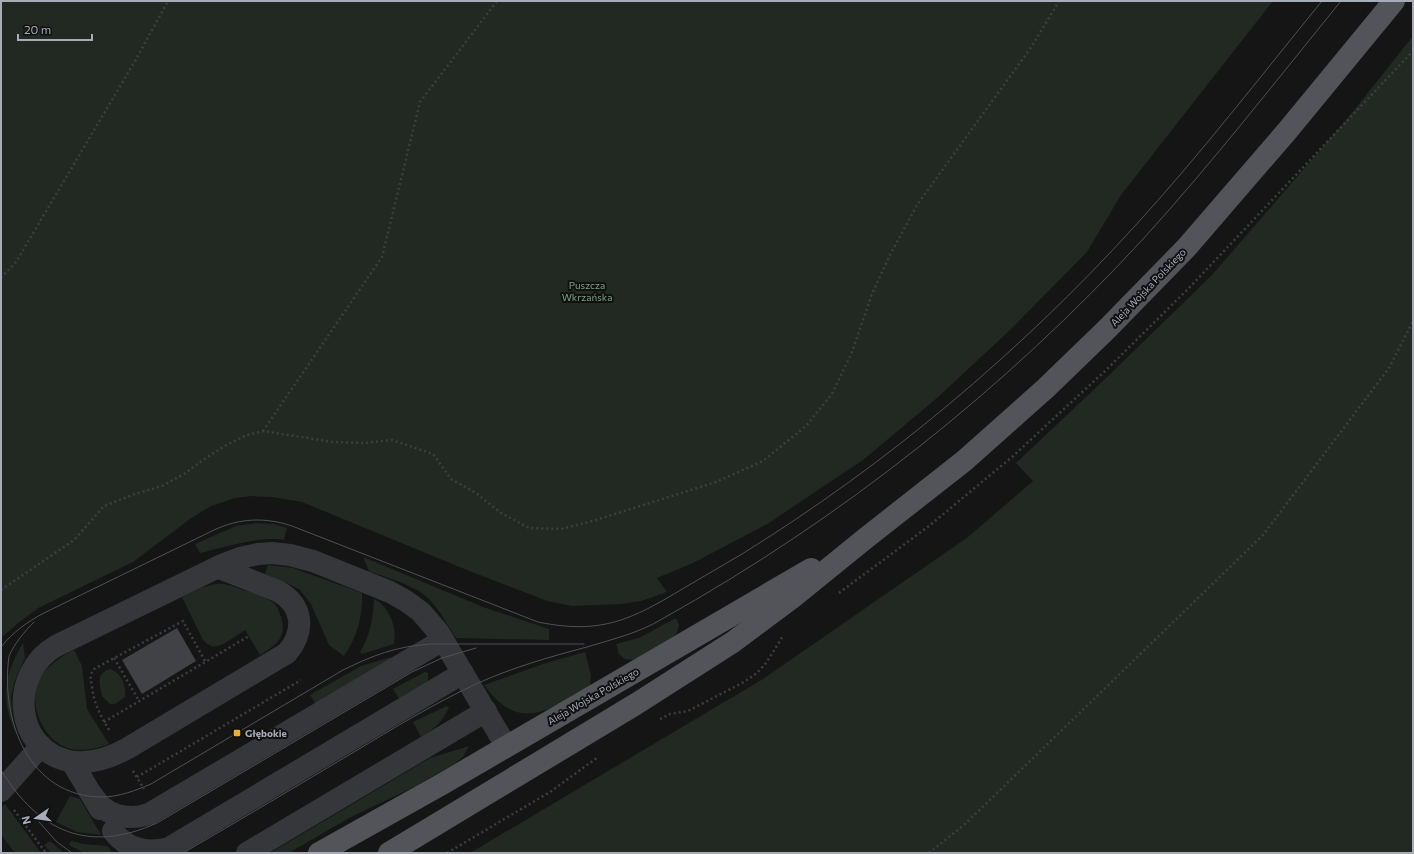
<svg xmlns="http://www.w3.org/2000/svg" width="1414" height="854" font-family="Commissioner,sans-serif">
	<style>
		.green { fill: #212922 }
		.building { fill: #414246 }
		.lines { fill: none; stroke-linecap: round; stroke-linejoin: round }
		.path { stroke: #3c3e42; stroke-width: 2.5; stroke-dasharray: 2 3; stroke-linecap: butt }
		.minor { stroke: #36373b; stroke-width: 22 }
		.major { stroke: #52545a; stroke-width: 22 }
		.tram { stroke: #4f5156; stroke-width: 1 }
		.poi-dot { fill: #eead35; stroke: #101011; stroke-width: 1.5 }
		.labels { text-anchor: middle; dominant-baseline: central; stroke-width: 4; stroke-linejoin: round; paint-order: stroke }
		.park-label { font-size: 10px; fill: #7ea180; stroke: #101011 }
		.street-label { font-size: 10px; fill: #a7acb6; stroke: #101011 }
		.poi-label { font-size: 10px; font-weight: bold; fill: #a7acb6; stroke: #101011; text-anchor: start }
	</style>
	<rect width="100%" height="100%" fill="#151516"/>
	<g class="green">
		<path d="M1,1h1272l-152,194 -34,57 -78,79 -72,67 -74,62 -94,63 -76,40 -36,15 10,14 -26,9 -20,3 -49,2 -25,-5 -85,-33 -160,-66 -30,-5 -21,-1 -16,2 -24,8 -21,13 -57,43 -95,46 -21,16 -16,14z"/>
		<path d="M1413,36v817h-943l293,-174 205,-142 65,-56 -17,-18 88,-83 108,-105 135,-156z"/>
		<path d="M256,523l18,1 13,4 -3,12c-22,-5 -62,8 -84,13l-5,-9 41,-18z"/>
		<path d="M363,557l120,50 66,22v11l-93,-2c-11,-17 -22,-40 -41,-49 -14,-8 -31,-12 -46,-18z"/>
		<path d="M268,565l25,3 69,25c1,23 -5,44 -18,63l-15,-11 -18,-41 -11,-14 -13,-7 -22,-9z"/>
		<path d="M216,584c10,-1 18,3 27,6 8,2 25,8 31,13 4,4 5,9 7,14 6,21 -4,27 -21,38l-15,-25c-6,4 -21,15 -28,16 -5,2 -10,-2 -14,-6l-21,-43 21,-10z"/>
		<path d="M374,599c16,8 23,29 20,45l-32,10 -2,-2c10,-16 13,-34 14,-53z"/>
		<path d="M676,618l3,7 -2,8 -4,4 -39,23 -9,-1 -6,-5 -3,-10 23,-6z"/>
		<path d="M23,643l2,15 -10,22 -4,17 1,16 4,21c-16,-35 -12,-59 7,-91z"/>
		<path d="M74,650l8,16 5,43 22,35c-12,5 -29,8 -42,4 -23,-9 -37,-39 -30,-63 5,-16 23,-28 37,-35z"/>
		<path d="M585,652l6,23 -1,11c-42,24 -70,48 -106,-1l59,-21z"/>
		<path d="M391,657l-7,10 -66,40 -8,-12 51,-29z"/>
		<path d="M110,669c11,3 17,18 15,28l-10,7h-5l-8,-8c-2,-12 -7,-22 8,-27z"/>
		<path d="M425,672l3,1v8l-26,22 -9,-14z"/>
		<path d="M447,706l2,2c-9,16 -12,19 -28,29l-8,-15z"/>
		<path d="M469,746l-6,11 -9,7 -40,23 -65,31 -60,35h-19l160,-95z"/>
		<path d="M70,796l10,3 21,36 -24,-3 -21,-10z"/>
		<path d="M5,804l36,49h-26l-13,-17h-1v-28z"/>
		<path d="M50,841l14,12h-13l-7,-8z"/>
		<path d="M71,841l13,3 24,2 4,7h-28l-15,-8z"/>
	</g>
	<path class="building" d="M177,628l19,33 -54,33 -20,-34z"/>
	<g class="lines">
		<g class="path">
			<path d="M1,278l15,-16 119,-201 33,-60"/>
			<path d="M263,431l119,-174 38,-155 77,-101"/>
			<path d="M1,590l73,-50 30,-34 31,-12 27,-8 22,-12 22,-16 22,-14 19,-9 16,-4 70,11 32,1 27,-3 41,14 18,25 25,14 25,20 28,15 32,1 35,-9 120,-38 47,-21 43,-35 26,-32 20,-42 20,-58 18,-39 27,-50 115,-159 27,-45"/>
			<path d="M839,593l90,-67 83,-69 93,-86 84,-83 224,-237"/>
			<path d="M114,658l25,43"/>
			<path d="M660,719l10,-5 18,-3 56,-29 13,-9 9,-10 17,-27"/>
			<path d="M104,722l145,-86"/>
			<path d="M109,730c-8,-14 -15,-26 -17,-43 -1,-7 -3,-12 2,-18l89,-48 22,40"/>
			<path d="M133,771l11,18"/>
			<path d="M137,777l164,-97"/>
			<path d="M14,810l32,43"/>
			<path d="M447,853l103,-61 48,-35"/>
			<path d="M929,853l35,-28 299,-290 126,-167 24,-47"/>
		</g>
		<g class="minor">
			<path d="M217,567l61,24c26,15 27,41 9,62l-159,95c-18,10 -39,17 -59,13 -56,-12 -60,-88 -13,-115l166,-81 18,-7 18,-4 14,-1 18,2 23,6 77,31 16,9 15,11 18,21 67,113"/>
			<path d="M72,762l28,47"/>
			<path d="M1,791l40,-45"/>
			<path d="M93,796c12,20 34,25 56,18l294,-174"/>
			<path d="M113,831c14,18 34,23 56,17l294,-175"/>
			<path d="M247,853l239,-142"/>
		</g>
		<g class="major">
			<path d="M319,853l125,-70 367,-214"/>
			<path d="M389,853l247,-149 97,-62 59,-44 74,-60 98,-77 82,-73 61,-59 80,-82 101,-117 106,-129"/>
		</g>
		<g class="tram">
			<path d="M34,622c-10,10 -19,21 -25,34 -9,66 21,140 92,141 18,0 33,-6 50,-13l192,-114c31,-15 51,-23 87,-26h154"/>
			<path d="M1,647c12,-15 26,-25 43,-34l170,-83c26,-12 51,-13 78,-4l246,96c63,13 93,-2 146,-34 19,-11 39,-23 58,-34 145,-90 277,-201 392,-327 66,-72 126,-150 188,-226"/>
			<path d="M1,770c38,62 87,84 156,53l255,-151 30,-14 34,-10"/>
			<path d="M39,822l18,20 15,11"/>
			<path d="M183,853c57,-33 114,-67 171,-101 40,-24 79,-48 122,-68 35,-16 73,-27 111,-37 26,-8 52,-14 75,-28 179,-100 343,-230 482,-381 69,-76 132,-157 197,-237"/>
		</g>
	</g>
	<rect class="poi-dot" x="233" y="729" width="8" height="8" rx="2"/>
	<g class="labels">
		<g class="park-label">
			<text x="587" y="285">Puszcza<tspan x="587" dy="12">Wkrzańska</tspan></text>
		</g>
		<g class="street-label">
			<text transform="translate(1148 287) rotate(-46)">Aleja Wojska Polskiego</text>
			<text transform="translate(593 696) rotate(-30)">Aleja Wojska Polskiego</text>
		</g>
		<g class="poi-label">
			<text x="245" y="733">Głębokie</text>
		</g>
	</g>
	<rect width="1414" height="854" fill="none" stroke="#a7acb6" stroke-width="4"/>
	<g transform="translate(36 818) rotate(257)" stroke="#101011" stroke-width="3" paint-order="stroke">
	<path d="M0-3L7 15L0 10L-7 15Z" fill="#a7acb6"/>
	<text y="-6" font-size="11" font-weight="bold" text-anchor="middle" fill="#a7acb6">N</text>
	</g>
	<path d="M18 34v6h74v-6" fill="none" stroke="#a7acb6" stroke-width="2"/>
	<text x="24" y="34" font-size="12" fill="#a7acb6" stroke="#101011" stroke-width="3" paint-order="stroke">20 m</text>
</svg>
